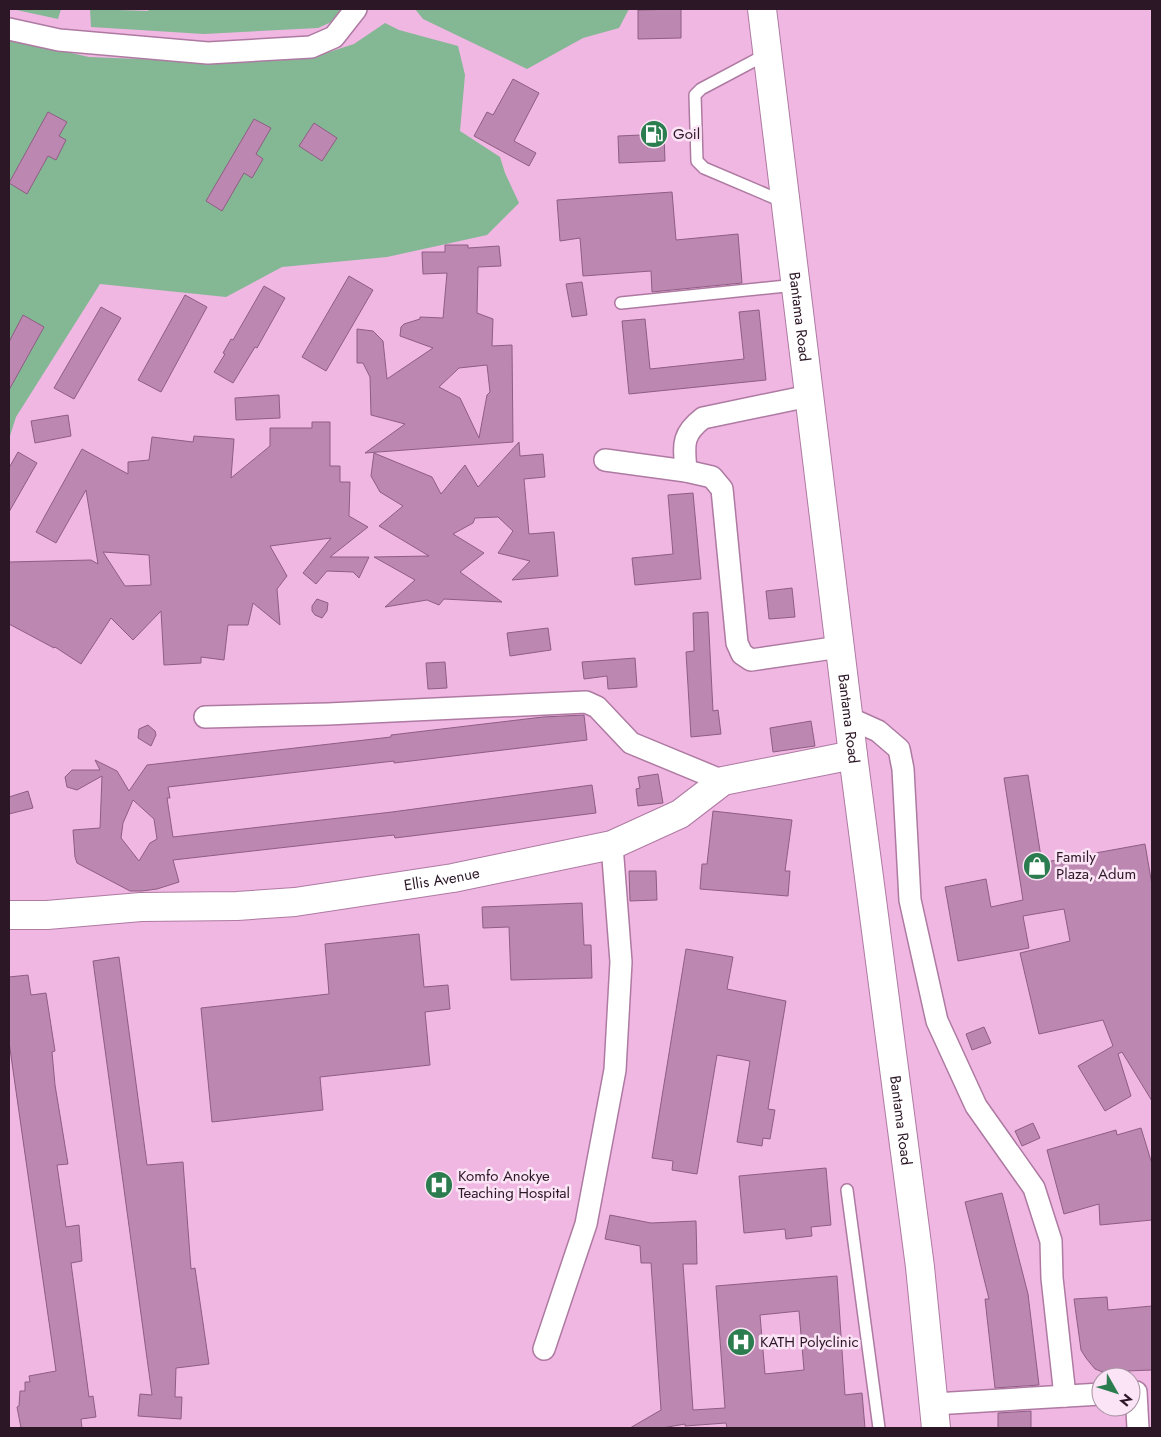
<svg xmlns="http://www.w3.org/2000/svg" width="1161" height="1437" font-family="Jost,sans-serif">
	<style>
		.green { fill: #84b794 }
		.building { fill: #bc87b0; stroke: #8f5d84; fill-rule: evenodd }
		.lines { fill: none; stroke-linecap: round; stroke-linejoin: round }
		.lane-casing { stroke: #ae7aa2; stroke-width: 14 }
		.street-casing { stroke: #ae7aa2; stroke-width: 24 }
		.secondary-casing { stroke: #ae7aa2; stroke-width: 30 }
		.lane { stroke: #fff; stroke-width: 11 }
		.street { stroke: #fff; stroke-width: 21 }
		.secondary { stroke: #fff; stroke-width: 28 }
		.labels { text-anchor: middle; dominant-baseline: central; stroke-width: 5; stroke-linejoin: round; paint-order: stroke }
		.poi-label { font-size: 15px; fill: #2c1727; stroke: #fbe4f5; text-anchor: start }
		.street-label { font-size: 15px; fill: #2c1727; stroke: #fbe4f5 }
	</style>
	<rect width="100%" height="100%" fill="#efb7e2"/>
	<g class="green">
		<path d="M12,9h49l-3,10z"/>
		<path d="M90,9l58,2 1,-2h196l-7,10 -20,9 -114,6 -113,-7z"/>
		<path d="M415,9h214l-10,19 -36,10 -56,31 -104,-50z"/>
		<path d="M385,23l14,7 59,16 7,29 -5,56 40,26 5,16 14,30 -32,32 -100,22 -105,10 -56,30 -126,-13 -84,133 -7,22v-400l80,18 102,4 135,-8 28,-9z"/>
	</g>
	<g class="building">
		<path d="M681,9v29l-43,1v-29z"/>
		<path d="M513,79l26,14 -25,48 22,12 -7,13 -55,-30 13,-24 6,3z"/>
		<path d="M48,112l19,10 -8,14 7,4 -10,20 -8,-4 -21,38 -18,-11z"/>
		<path d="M254,119l17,9 -15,26 7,5 -11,19 -8,-5 -22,38 -16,-10z"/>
		<path d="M314,123l23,15 -15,23 -23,-15z"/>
		<path d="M664,134l1,27 -46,2 -1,-27z"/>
		<path d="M672,192l4,48 62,-6 4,49 -90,9 -1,-21 -68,5 -3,-38 -20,3 -3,-41z"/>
		<path d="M445,245h23v3l31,-2 2,20 -23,1 -1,46 16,6 -1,27 20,-1 1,97 -148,11 40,-29 -34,-9 -1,-38 -7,-14h-6v-34l16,2 10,10 4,38 46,-31 -33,-12 1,-9 3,-3 16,-5v-2l23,1 4,-45 -24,1 -1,-22h23zM487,365l3,27 -3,3 -8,43 -19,-40 -21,-11 20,-19z"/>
		<path d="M349,276l24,14 -47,81 -24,-14z"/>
		<path d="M582,282l5,33 -15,2 -6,-33z"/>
		<path d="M264,286l21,12 -28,50 -2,-1 -22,36 -19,-11 11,-18 -2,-1 8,-14 2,1z"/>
		<path d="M185,295l22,12 -46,85 -23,-12z"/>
		<path d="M101,307l20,11 -47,81 -20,-11z"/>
		<path d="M759,310l7,70 -137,14 -7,-73 23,-2 5,50 94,-10 -5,-47z"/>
		<path d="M23,315l21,12 -35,63v-48z"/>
		<path d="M279,395l1,23 -44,2 -1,-22z"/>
		<path d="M68,415l3,21 -36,7 -4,-22z"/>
		<path d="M312,422h18v44h10v16h10l-1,34 19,11 -38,30h39l-10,21 -6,-6 -26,-1 -11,13 -13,-11 28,-35 -61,8 17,30 -10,13 3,36 -27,-22 -5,22h-20l-4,35 -23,-3v6l-37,2 -3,-54 -28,29 -22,-22 -30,46 -26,-17 -1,1 -45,-24v-62l82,-2 7,4 -12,-74 -30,53 -20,-11 46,-83 46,25v-12l21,-2 3,-23 41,5 1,-6 40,3 -3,39 39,-32v-18h42zM103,552l46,3 2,30 -26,1z"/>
		<path d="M519,442l1,14 23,-2 2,23 -21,2 5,55 25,-2 4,44 -46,4 18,-19 -32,-8 15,-22 -15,-14 -23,1 -2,5 -20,11 31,19 -24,19 42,30 -58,-3 -5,6 -12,-5 -42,7 30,-27 -41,-23 55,-1 -50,-30 24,-20 -23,-14 -9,-16 3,-23 58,24 9,17 24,-29 13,22z"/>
		<path d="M18,452l19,11 -28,49v-44z"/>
		<path d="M693,493l8,86 -66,6 -3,-27 41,-4 -5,-59z"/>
		<path d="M792,588l3,29 -26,2 -3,-28z"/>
		<path d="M317,599l11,4 -1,8 -5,7 -7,-3 -3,-4v-5z"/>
		<path d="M708,612l5,99 5,-1 3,24 -30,3 -5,-85 8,-1 -1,-38z"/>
		<path d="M548,628l3,22 -41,6 -3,-23z"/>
		<path d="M635,658l2,29 -29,2 -1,-13 -23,3 -2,-17z"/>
		<path d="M445,662l2,26 -19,1 -2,-26z"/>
		<path d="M584,715l3,25 -193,23v-2l-226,26 2,11h-3l6,39 219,-25 200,-27 4,28 -201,25 -1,-3 -221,25 6,22 -22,7 -15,2h-12l-53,-28 -2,-6 -2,-27 27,-2 2,-52 -25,14 -10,-3 -2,-10 7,-7h28l-5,-10 22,11 12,20 18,-26 244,-28v-2l152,-18zM133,800l21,19 3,20 -7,4 -11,18 -18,-23 2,-15z"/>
		<path d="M811,721l4,25 -42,6 -3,-24z"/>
		<path d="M148,725l7,6 1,4 -5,11 -13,-8 1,-9z"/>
		<path d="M658,774l5,29 -25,3 -2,-17 4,-1 -2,-11z"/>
		<path d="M1028,775l13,82h5v5l99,-18 7,41v216l-30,-49 -4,2 13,42 -26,15 -27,-45 35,-20 -10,-26 -64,14 -19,-81 50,-12 -6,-32 -41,7 6,32 -71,13 -13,-74 41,-8 5,28 32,-7 -19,-122z"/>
		<path d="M28,791l5,17 -24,6v-17z"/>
		<path d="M713,811l79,9 -7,51h5l-2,25 -88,-7 2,-25h5z"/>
		<path d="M629,871h27l1,29 -27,1z"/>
		<path d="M582,903l2,42h7l1,33 -81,2 -2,-53 -26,1 -1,-21z"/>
		<path d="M419,934l5,53 24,-2 2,24 -25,3 5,53 -110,12 3,33 -111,12 -11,-114 128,-14 -4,-50z"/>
		<path d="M686,949l47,8 -6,32 59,12 -18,108 7,1 -5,29 -7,-1 -1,8 -25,-4 13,-81 -33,-6 -20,119 -25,-4 1,-9 -21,-3z"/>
		<path d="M119,957l28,208 36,-3 8,107 4,-1 14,96 -33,4 -1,29h7l-1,22 -43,-3 2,-22 12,1 -59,-434z"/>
		<path d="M28,975l3,20 15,-2 9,58 -3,1 3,33 13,79 -11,1 9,62 13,-2 3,36 -11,2 18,134 4,-1 3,21 -15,2 1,9h-61l-4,-21 2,-1 1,-15h5v-9h5l-1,-6 27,-5 -47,-329v-65z"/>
		<path d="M984,1027l7,16 -19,7 -6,-16z"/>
		<path d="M1033,1123l7,15 -18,8 -7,-15z"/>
		<path d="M1141,1128l11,36v56l-52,5 -1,-21 -35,10 -17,-64 69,-20 1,5z"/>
		<path d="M826,1168l5,57 -20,2 1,9 -26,3 -1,-10 -41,4 -5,-57z"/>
		<path d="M1002,1193l26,101 11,91 -44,3 -10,-89h4l-24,-97z"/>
		<path d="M610,1215l41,8 45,-2 1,43h-14l10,146 32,-2 -9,-122 121,-10 8,119 17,-2 3,35h-138l-1,-5 -41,3v-2l-23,4h-32l31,-18 -10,-147h-10l-1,-17 -35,-7zM799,1311l5,59 -39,4 -5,-59z"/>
		<path d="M1107,1297l1,13 44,-4v64l-26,1v4l-13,1 -18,-7 -9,-11 -5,-8 -7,-51z"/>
		<path d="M1031,1411v17h-33v-15z"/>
	</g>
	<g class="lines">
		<defs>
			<g id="lane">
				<path d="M767,54l-66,35 -6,6 2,66 7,7 80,34"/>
				<path d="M621,303l175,-18"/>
				<path d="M847,1190l32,238"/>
			</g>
			<g id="street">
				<path d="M9,29l50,11 149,13 103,-6 23,-10 22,-28"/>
				<path d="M605,460l81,11 26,6 10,12 15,154 5,11 9,6 89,-13"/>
				<path d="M686,471c-2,-26 -5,-36 17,-53l106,-22"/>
				<path d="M205,717l123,-3 258,-12 11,5 34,36 92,38"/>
				<path d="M849,718l29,13 21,18 4,20 7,131 27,121 39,85 58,82 17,53 1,37 13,118"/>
				<path d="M544,1349l42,-125 29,-154 6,-108 -9,-117"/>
				<path d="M1136,1392l2,36"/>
				<path d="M934,1404l167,-10"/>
			</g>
			<g id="secondary">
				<path id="s1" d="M762,9l91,746 67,512 16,161"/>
				<path id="s2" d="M9,915h38l94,-8 96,-1 58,-4 158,-24 159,-33 68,-31 43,-33 130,-26"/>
			</g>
		</defs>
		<use href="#lane" class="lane-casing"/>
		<use href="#street" class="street-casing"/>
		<use href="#secondary" class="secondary-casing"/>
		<use href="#lane" class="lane"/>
		<use href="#street" class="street"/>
		<use href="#secondary" class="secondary"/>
	</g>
	<defs>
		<symbol id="fuel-disc" viewBox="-11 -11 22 22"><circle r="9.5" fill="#2b7c4e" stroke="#fbe4f5"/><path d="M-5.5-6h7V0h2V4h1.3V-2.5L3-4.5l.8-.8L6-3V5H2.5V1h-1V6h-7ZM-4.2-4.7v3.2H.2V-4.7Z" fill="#fff"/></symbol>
		<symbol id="shop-disc" viewBox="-11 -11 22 22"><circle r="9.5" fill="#2b7c4e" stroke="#fbe4f5"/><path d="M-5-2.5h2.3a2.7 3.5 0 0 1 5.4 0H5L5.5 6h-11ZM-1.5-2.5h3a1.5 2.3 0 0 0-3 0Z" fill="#fff"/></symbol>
		<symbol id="hospital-disc" viewBox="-11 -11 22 22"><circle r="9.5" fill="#2b7c4e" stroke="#fbe4f5"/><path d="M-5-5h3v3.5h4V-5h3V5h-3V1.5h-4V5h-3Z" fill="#fff"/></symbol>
	</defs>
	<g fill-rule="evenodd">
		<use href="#fuel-disc" x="638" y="118" width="32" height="32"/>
		<use href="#shop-disc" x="1021" y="850" width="32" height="32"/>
		<use href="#hospital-disc" x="423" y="1169" width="32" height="32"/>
		<use href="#hospital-disc" x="725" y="1326" width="32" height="32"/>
	</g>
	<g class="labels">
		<g class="poi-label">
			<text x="673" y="134">Goil</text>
			<text x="1056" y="857">Family<tspan x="1056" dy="17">Plaza, Adum</tspan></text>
			<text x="458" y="1176">Komfo Anokye<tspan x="458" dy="17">Teaching Hospital</tspan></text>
			<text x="760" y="1342">KATH Polyclinic</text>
		</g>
		<g class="street-label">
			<text stroke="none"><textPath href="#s1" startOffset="310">Bantama Road</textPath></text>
			<text stroke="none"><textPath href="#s1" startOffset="715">Bantama Road</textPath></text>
			<text stroke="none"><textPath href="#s2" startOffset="435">Ellis Avenue</textPath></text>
			<text stroke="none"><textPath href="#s1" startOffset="1120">Bantama Road</textPath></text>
		</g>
	</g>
	<rect width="1161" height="1437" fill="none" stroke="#2c1727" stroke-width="20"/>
	<g transform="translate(1116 1392) rotate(129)"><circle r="24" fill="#fbe4f5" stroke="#a892a3"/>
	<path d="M0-4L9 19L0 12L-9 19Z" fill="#2b7c4e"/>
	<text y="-8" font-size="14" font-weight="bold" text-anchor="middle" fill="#2c1727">N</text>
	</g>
</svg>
